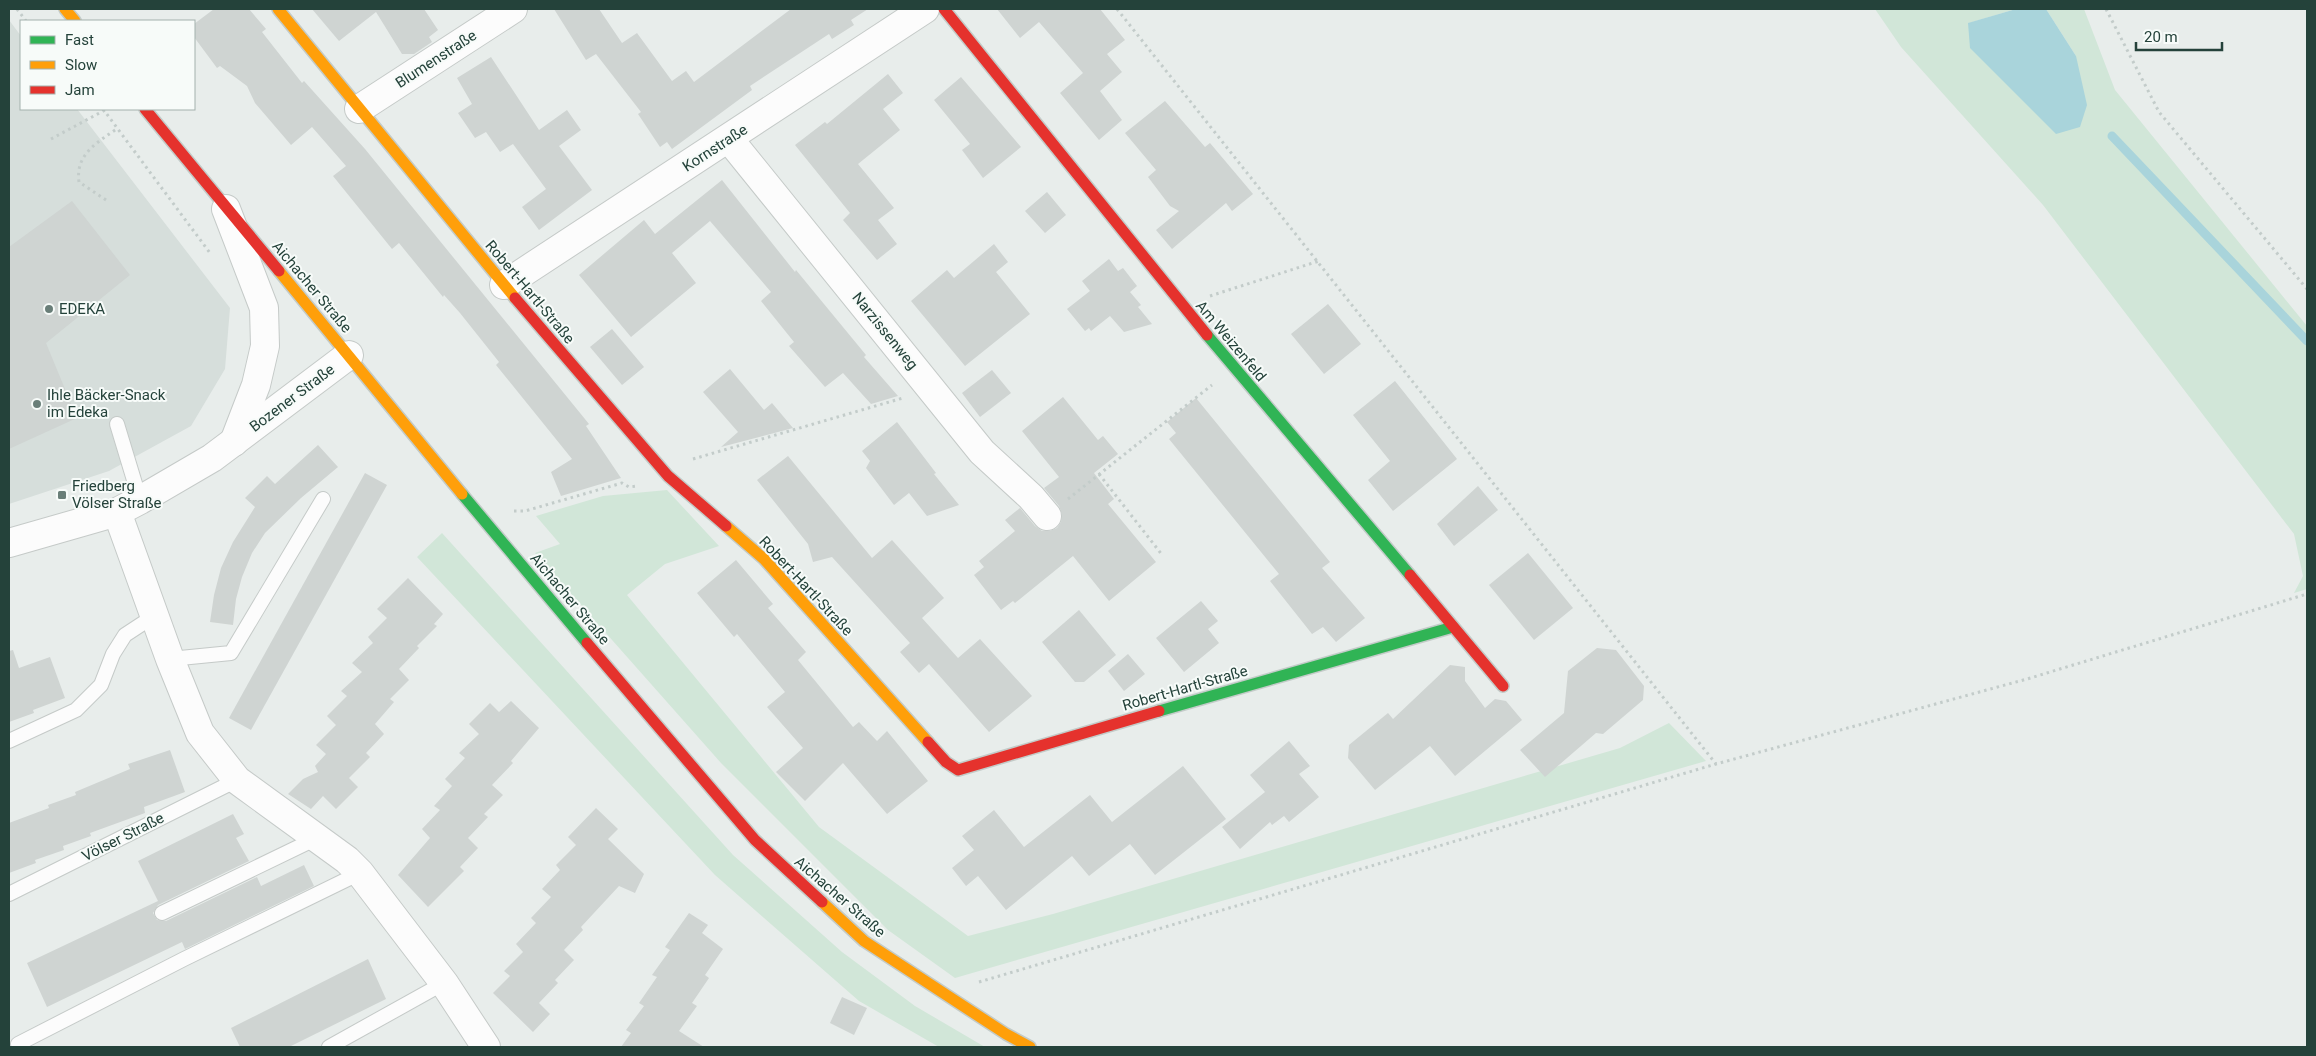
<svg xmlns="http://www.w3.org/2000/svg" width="2316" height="1056" font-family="Roboto,sans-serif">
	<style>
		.built { fill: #d6dedb }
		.green { fill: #d1e6d8 }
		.water { fill: #a9d4db }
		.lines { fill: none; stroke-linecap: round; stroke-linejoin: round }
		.stream { stroke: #a9d4db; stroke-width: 9 }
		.building { fill: #cfd4d2 }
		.lane-casing { stroke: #c5cac8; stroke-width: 16 }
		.street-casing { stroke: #c5cac8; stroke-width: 30 }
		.fast-casing { stroke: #c3cbc8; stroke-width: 14 }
		.slow-casing { stroke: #c3cbc8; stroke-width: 14 }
		.jam-casing { stroke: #c3cbc8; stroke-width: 14 }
		.path { stroke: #c3ccca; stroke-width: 3; stroke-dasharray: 2.5 4; stroke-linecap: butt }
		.lane { stroke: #fcfcfc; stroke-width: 14 }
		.street { stroke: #fcfcfc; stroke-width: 28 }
		.fast { stroke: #30b455; stroke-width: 11 }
		.slow { stroke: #ff9f0a; stroke-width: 11 }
		.jam { stroke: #e5322d; stroke-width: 11 }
		.poi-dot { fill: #697e78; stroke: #f7fbf9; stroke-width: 2 }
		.labels { text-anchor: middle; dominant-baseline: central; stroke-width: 4; stroke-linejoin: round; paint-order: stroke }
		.street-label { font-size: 15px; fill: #24423a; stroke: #f7fbf9 }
		.poi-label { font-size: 15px; fill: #24423a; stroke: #f7fbf9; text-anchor: start }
	</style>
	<rect width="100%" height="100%" fill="#e8edeb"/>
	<path class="built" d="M9,20l12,16v73h56l153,199 -5,61 -34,57 -82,45 -100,33z"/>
	<g class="green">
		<path d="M1875,9h141l-47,14 107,33 -30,-47h38l31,81 192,236v263l-13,4 9,-17 -9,-42 -251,-329 -142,-158z"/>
		<path d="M667,490l52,56 -54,18 -38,31 192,232 149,109 85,-22 567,-166 49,-25 37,38 -751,217 -67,-48 -167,-167 -186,-210 25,-9 -24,-28 67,-20z"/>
		<path d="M442,533l291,322 109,97 73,54 70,41h-46l-80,-46 -144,-126 -298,-318z"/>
	</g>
	<path class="water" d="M2016,9h30l30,47 11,49 -7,22 -24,7 -86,-86 -2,-25z"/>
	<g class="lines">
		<path class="stream" d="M2112,136l195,205"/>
	</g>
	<g class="building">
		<path d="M214,9h35l17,20 -4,3 40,51 2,-2 61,68 224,275 -3,2 35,52 -60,18 -10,-24 21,-13 -76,-94 3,-3 -39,-49 -16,-18 -1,2 -44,-54 -7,6 -59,-73 13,-10 -34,-39 -21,18 -36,-42 -8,-17 -27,-20 -3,2 -23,-31v-13z"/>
		<path d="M312,9h112l14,21 -9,7 3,5 -18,12h-12l-26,-42 -37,29z"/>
		<path d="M554,9h45l23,34 15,-10 35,48 14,-10 8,11 97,-73h77l-17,11 3,5 -22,14 -3,-5 -79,52 2,4 -80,59 -5,-7 -7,5 -22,-33 3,-2 -45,-58 -10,6z"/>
		<path d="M997,9h103l25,31 -18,14 15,18 -22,19 22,29 -23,20 -39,-47 23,-20 -44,-51 -19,16z"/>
		<path d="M491,57l48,73 28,-20 14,20 -22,16 33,44 -53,40 -17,-23 24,-18 -33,-45 -13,8 -14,-20 -11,6 -17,-25 14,-9 -15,-26z"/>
		<path d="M888,74l15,19 -20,16 17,21 -42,34 36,44 -16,12 19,24 -20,16 -34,-40 7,-7 -55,-68 30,-23 2,2z"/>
		<path d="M961,77l60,70 -38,31 -21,-28 8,-6 -36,-44z"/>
		<path d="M1165,101l40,46 5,-4 43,51 -21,17 -6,-8 -54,46 -16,-19 23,-19 -9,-5 -22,-29 8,-7 -31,-37z"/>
		<path d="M722,180l73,92 1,-2 70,85 -2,2 34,39 -27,8 -28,-31 -18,14 -36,-41 5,-4 -33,-41 10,-9 -61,-71 -38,32 24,30 -65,54 -52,-62 65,-55 11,14z"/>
		<path d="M1047,192l19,23 -21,18 -20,-22z"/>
		<path d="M72,201l58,74 -84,68 31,75 -68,31v-202z"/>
		<path d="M994,244l14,18 -12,10 34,42 -65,52 -54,-65 36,-31 7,8z"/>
		<path d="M1109,259l9,12 5,-3 14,18 -7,6 11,13 -3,2 14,17 -28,8 -14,-16 -19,15 -2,-3 -4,3 -18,-22 23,-18 -8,-10z"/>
		<path d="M1328,304l33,40 -37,30 -33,-40z"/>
		<path d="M612,329l32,38 -22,18 -32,-38z"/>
		<path d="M730,369l34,41 8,-7 21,25 -72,19 17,-15 -35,-40z"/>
		<path d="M992,370l19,23 -31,24 -18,-24z"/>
		<path d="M1395,381l62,78 -64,52 -25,-31 22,-19 -37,-46z"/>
		<path d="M1063,397l35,43 5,-4 15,18 -24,19 20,26 -6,5 48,58 -47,39 -36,-45 -58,47 -2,-2 -12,9 -27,-35 10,-8 -5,-6 36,-30 -10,-11 15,-12 15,18 7,5h8l7,-3 4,-6 1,-8 -3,-8 -15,-18 15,-11 -37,-46z"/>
		<path d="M1196,398l134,164 -8,6 43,50 -29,24 -13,-15 -11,7 -42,-53 9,-7 -110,-135 7,-6 -9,-11z"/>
		<path d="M897,422l39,51 -2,1 25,31 -32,11 -18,-23 -15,12 -28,-37 4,-7 -8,-10z"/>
		<path d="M318,445l20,22 -37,31 -36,35 -13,20 -10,24 -6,22 -3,26 -23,-3 4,-27 7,-27 12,-26 22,-35 -10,-9 22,-22 8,8z"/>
		<path d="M788,456l84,102 20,-18 52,58 -22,20 36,40 22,-19 52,57 -43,36 -60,-68 -10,9 -19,-21 10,-9 -78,-86 -19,5 -5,-18 -51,-64z"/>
		<path d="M365,473l22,12 -136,245 -22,-12z"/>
		<path d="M1478,486l20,24 -44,36 -17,-22z"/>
		<path d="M1528,553l45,55 -39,32 -45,-55z"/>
		<path d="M736,560l37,44 -5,4 38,44 -8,8 55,67 6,-5 18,19 10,-10 41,50 -41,33 -44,-51 -38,38 -29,-29 27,-24 -36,-41 18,-15 -48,-58 -3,3 -37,-44z"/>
		<path d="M408,578l35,36 -9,10 3,2 -20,20 2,2 -20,21 10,11 -19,19 4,3 -19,22 9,10 -18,19 4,4 -21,21 9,9 -22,22 -13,-13 -12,13 -23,-15 15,-15 15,-7 -3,-6 11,-12 -10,-9 20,-20 -9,-9 20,-20 -6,-5 21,-19 -10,-9 21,-20 -5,-6 19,-19 -10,-9z"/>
		<path d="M1201,601l17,20 -10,8 11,14 -35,29 -28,-34z"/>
		<path d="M1079,610l37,45 -32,27h-9l-33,-40z"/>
		<path d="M1597,648l19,2 28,36 -1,14 -40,34 -7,-1 -51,44 -25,-27 44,-37 4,-42z"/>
		<path d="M13,650l6,18 31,-11 15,41 -32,12 1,3 -25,9v-71z"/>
		<path d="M1128,654l17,20 -21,17 -16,-20z"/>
		<path d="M1450,665l15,2v14l20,27 10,-9 11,2 16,19 -67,56 -25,-30 -55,44 -27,-32 1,-13 39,-32 5,6z"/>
		<path d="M511,701l28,27 -28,33 2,2 -21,22 11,10 -19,19 4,3 -20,21 10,10 -18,19 4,4 -36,36 -30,-32 32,-37 -8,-9 18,-19 -6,-4 18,-20 -7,-7 20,-21 -6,-5 20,-19 -10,-10 21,-21 9,9z"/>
		<path d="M1289,741l21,25 -11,8 20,23 -30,25 -5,-6 -12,9 -2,-3 -30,27 -18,-22 43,-35 -15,-17z"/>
		<path d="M170,750l15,42 -41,15 1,6 -55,20 1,3 -28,10 1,4 -29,10 1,3 -27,10v-50l40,-15 -1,-3 28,-10 -1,-3 55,-23 -2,-5z"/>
		<path d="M1183,766l43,53 -71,56 -25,-31 -41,32 -17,-20 -66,54 -28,-34 -12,10 -14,-18 22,-18 -12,-14 32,-26 30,37 66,-52 22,27z"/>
		<path d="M596,808l22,21 -10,10 36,35 -9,19 -16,-7 -38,41 2,3 -19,20 10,10 -19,20 3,3 -19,20 11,11 -17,18 -40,-39 17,-17 -6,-5 19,-19 -7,-8 20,-21 -5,-5 20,-21 -9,-8 18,-19 -4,-5 20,-20 -8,-8z"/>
		<path d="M233,814l11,20 -8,4 13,23 -91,44 -5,8 4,7 9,1 91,-44 4,9 43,-21 10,21 -129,63 -3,-7 -135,65 -20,-44 131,-62 -20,-40z"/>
		<path d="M689,913l19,12 -6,8 21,16 -18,26 4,3 -17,25 5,3 -18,25 25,16h-83l10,-14 -5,-3 18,-24 -5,-3 18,-26 -5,-2 18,-25 -5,-3z"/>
		<path d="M368,959l18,40 -97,48h-49l-9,-19z"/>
		<path d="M842,997l25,11 -13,27 -24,-12z"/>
	</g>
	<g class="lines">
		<defs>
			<g id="lane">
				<path d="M117,424l23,76"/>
				<path d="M170,659l61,-6 92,-154"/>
				<path d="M9,741l67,-31 25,-25 12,-31 12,-19 29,-19"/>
				<path d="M9,894l228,-114"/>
				<path d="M162,913l155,-75"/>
				<path d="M18,1044l166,-85 176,-86"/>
				<path d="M329,1047l115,-64"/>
			</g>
			<g id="street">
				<path d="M359,109l154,-100"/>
				<path d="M729,139l253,313 49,45 16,19"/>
				<path d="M226,209l38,99 1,38 -9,39 -22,57"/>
				<path d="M504,285l421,-276"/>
				<path d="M117,512l53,147 30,74 37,47 110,80 13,13 84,110 42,64"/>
				<path d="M9,543l108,-31 23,-12 72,-42 137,-103"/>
			</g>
			<g id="fast">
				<path d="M1207,335l203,240"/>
				<path d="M462,494l125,149"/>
				<path d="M1159,711l294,-84"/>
			</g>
			<g id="slow">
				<path d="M65,9l10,12"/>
				<path d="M278,9l237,289"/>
				<path d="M279,271l183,223"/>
				<path d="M726,526l38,33 164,183"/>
				<path d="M822,902l42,39 142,93 24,13"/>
			</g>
			<g id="jam">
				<path d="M944,9l263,326"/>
				<path d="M145,109l134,162"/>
				<path d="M515,298l153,178 58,50"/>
				<path d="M1410,575l93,111"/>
				<path d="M587,643l168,197 67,62"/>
				<path d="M928,742l18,20 12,8 201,-59"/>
			</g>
		</defs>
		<use href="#lane" class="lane-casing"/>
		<use href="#street" class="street-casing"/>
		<use href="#fast" class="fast-casing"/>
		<use href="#slow" class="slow-casing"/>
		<use href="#jam" class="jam-casing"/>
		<g class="path">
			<path d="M17,9l9,12"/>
			<path d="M1117,9l599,755"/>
			<path d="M2106,9l53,103 148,177"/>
			<path d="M103,109l107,144"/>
			<path d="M51,139l54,-29"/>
			<path d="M106,200l-27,-18c-4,-28 19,-40 39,-54"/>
			<path d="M1210,296l109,-35"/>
			<path d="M693,459l210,-61"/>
			<path d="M1099,474l64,82"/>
			<path d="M1068,499l144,-114"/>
			<path d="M514,511h11l97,-28 7,4 9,-1"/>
			<path d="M979,982l737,-218 311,-85 280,-85"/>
		</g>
		<use href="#lane" class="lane"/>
		<use href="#street" class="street"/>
		<use href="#fast" class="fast"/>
		<use href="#slow" class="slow"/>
		<use href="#jam" class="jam"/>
	</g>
	<g class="poi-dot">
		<circle cx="49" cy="309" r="5"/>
		<circle cx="37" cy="404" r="5"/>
		<rect x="57" y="490" width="10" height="10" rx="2.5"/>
	</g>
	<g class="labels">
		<g class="street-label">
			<text transform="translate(436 59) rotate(-33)">Blumenstraße</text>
			<text transform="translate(715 148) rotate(-33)">Kornstraße</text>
			<text transform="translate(312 287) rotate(50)">Aichacher Straße</text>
			<text transform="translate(530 292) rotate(50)">Robert-Hartl-Straße</text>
			<text transform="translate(885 331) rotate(51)">Narzissenweg</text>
			<text transform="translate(1231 341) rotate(50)">Am Weizenfeld</text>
			<text transform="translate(292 398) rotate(-37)">Bozener Straße</text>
			<text transform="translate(806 586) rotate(47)">Robert-Hartl-Straße</text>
			<text transform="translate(570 599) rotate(50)">Aichacher Straße</text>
			<text transform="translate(1185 688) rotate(-16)">Robert-Hartl-Straße</text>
			<text transform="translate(123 837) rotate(-27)">Völser Straße</text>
			<text transform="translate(840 897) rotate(41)">Aichacher Straße</text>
		</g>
		<g class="poi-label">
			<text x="59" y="309">EDEKA</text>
			<text x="47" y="395">Ihle Bäcker-Snack<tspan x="47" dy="17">im Edeka</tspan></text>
			<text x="72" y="486">Friedberg<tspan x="72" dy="17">Völser Straße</tspan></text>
		</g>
	</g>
	<rect width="2316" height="1056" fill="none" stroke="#24423a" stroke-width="20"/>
	<rect x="20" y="20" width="175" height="90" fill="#f7fbf9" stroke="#a3b1ad"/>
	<rect x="30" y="36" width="25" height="8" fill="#30b455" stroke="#a3b1ad"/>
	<text x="65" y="45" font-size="15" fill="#24423a">Fast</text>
	<rect x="30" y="61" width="25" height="8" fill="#ff9f0a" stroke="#a3b1ad"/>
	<text x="65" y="70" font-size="15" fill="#24423a">Slow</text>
	<rect x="30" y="86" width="25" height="8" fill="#e5322d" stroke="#a3b1ad"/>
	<text x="65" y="95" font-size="15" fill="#24423a">Jam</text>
	<path d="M2136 42v8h86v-8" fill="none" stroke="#24423a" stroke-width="2.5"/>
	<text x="2144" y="42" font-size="15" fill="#24423a" stroke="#f7fbf9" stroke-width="4" paint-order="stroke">20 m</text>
</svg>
